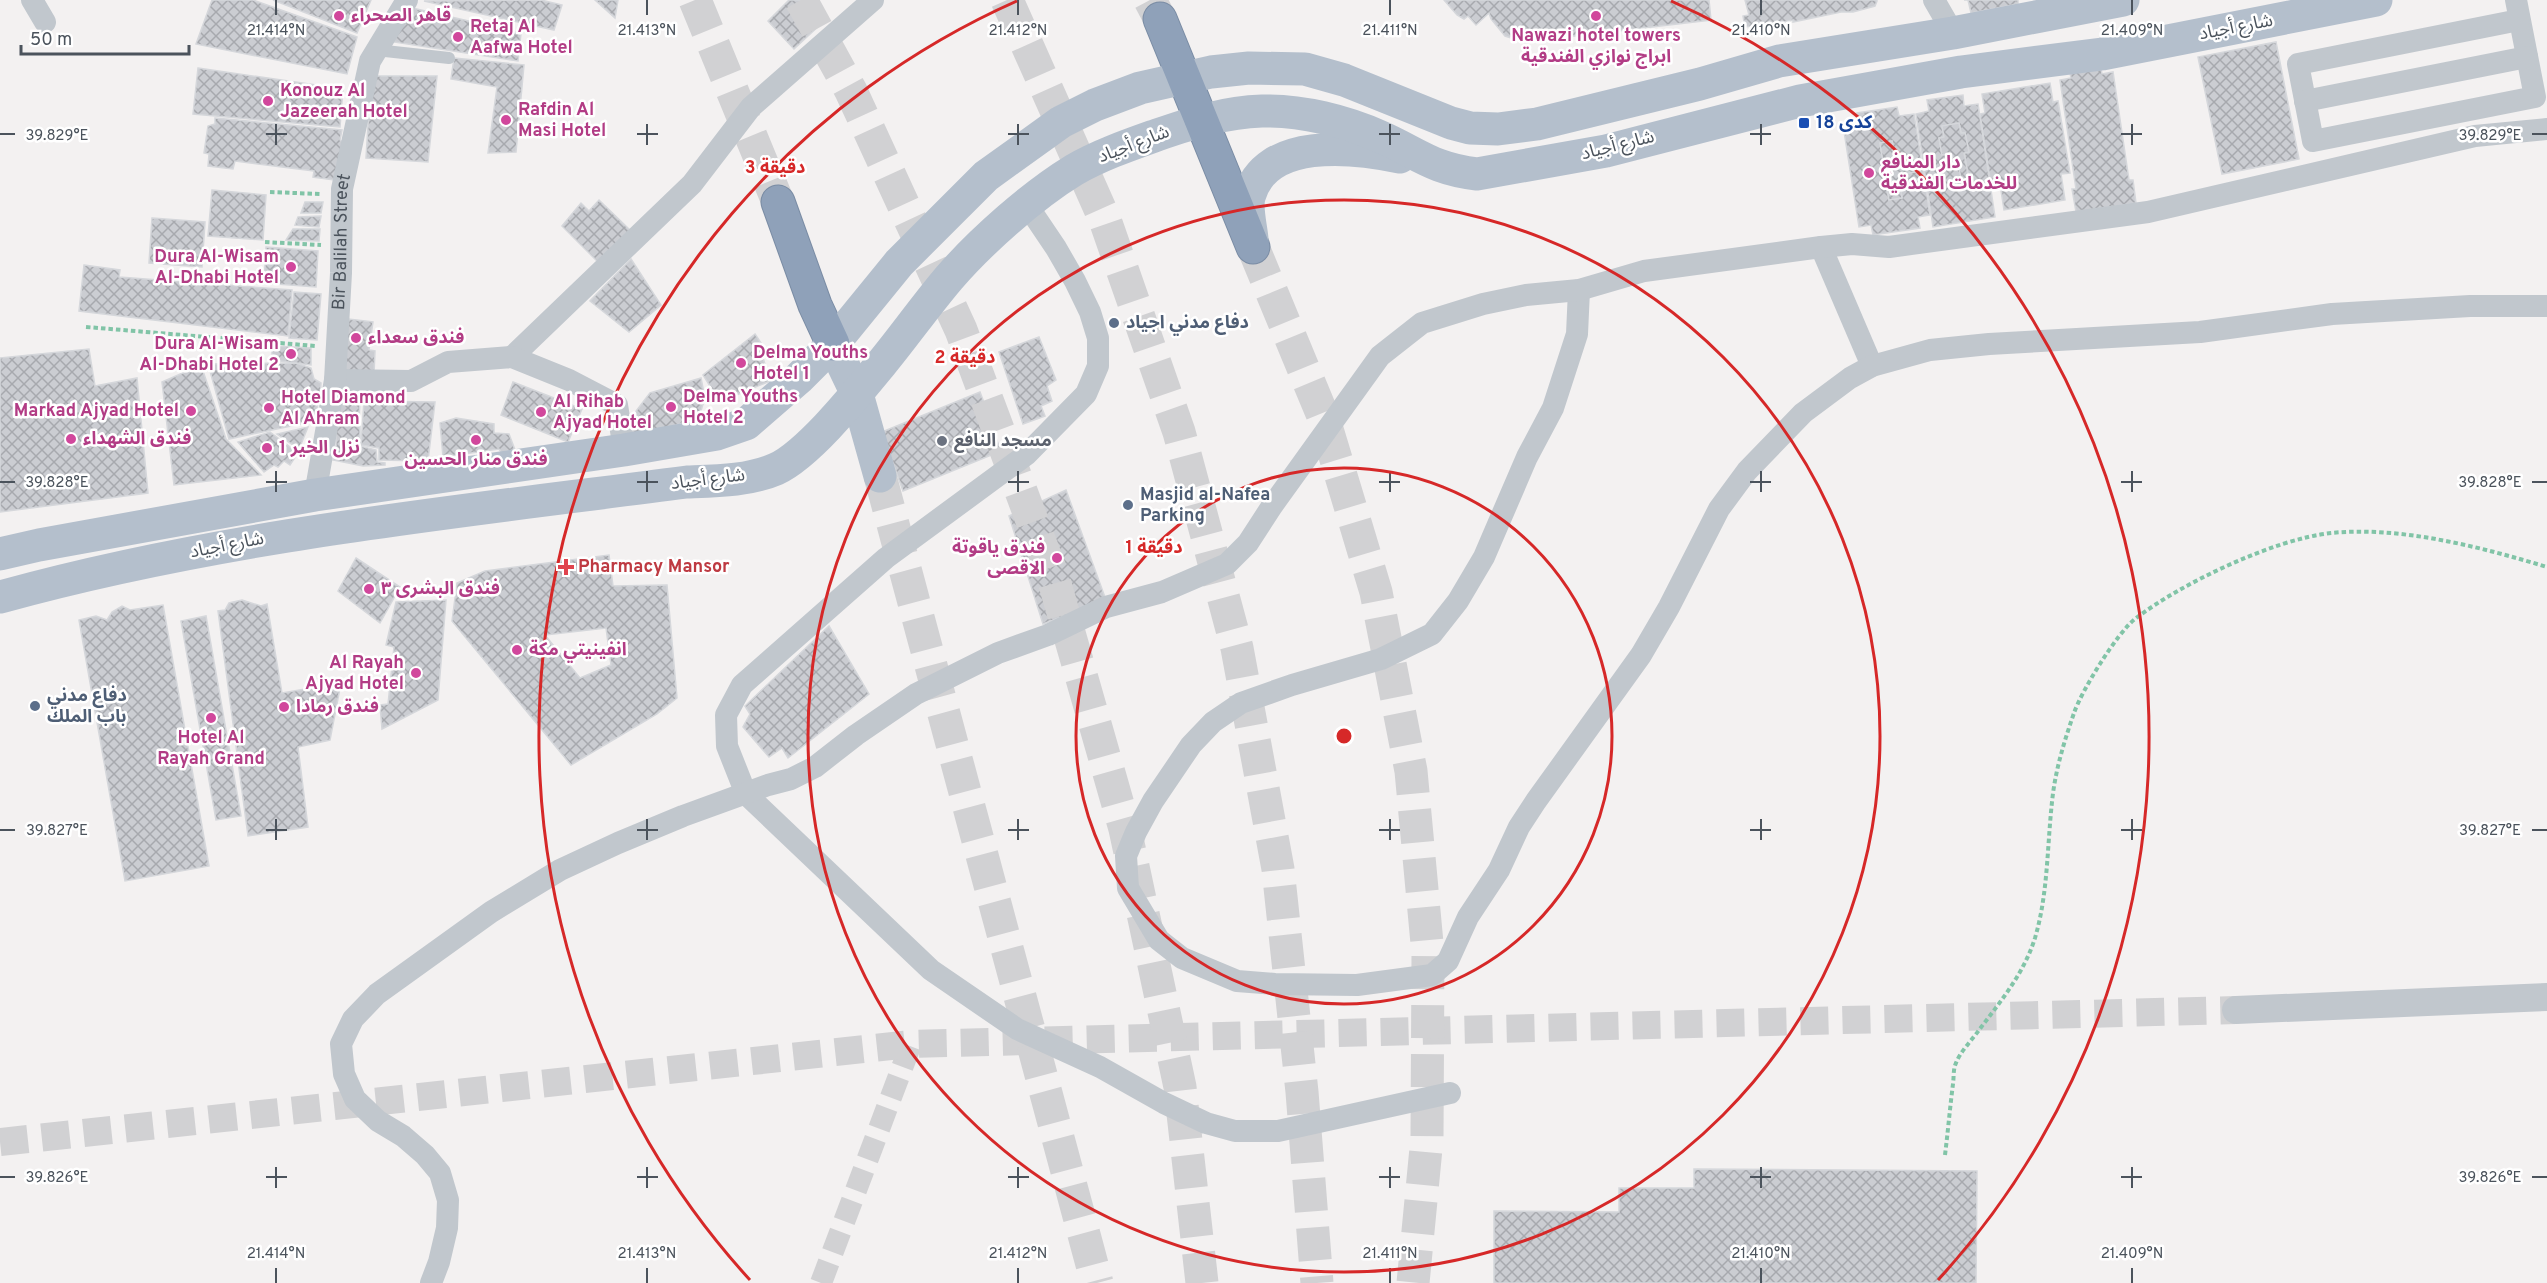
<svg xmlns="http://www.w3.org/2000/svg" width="2547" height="1283" font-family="Overpass,'Noto Sans Arabic',sans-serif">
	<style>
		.building { fill: url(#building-cross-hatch); stroke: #d5d7db; stroke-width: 1.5; fill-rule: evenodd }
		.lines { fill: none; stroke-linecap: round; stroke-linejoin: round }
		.minor-tunnel { stroke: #d1d1d3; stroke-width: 22; stroke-dasharray: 22 11; stroke-linecap: butt }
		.tertiary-tunnel { stroke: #d1d1d3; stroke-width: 28; stroke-dasharray: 28 14; stroke-linecap: butt }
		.primary-tunnel { stroke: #d1d1d3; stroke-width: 33; stroke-dasharray: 33 16; stroke-linecap: butt }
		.motorway-tunnel { stroke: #d1d1d3; stroke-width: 33; stroke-dasharray: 33 16; stroke-linecap: butt }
		.motorway-casing { stroke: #7a8ca4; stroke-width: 35 }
		.path { stroke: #81c4a7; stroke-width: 4; stroke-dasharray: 4.5 3; stroke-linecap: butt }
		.service { stroke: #c1c7cd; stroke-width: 12 }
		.minor { stroke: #c1c7cd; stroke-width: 22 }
		.tertiary { stroke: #c1c7cd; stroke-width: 28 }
		.primary { stroke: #b4bfcc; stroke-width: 33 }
		.motorway { stroke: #8fa1b9; stroke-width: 33 }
		.ticks { fill: none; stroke: #4b535c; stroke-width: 2 }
		.ring { fill: none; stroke: #d62828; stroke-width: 3 }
		.hotel-dot { fill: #d1479c; stroke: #fff; stroke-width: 2 }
		.transit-dot { fill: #1a4fb4; stroke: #fff; stroke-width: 2 }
		.service-dot { fill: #5c6f8a; stroke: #fff; stroke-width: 2 }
		.worship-dot { fill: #6b7280; stroke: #fff; stroke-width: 2 }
		.health-dot { fill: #e0444e; stroke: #fff; stroke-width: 2 }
		.labels { text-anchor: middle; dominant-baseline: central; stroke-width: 5; stroke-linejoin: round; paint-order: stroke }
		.hotel-label { font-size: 18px; font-weight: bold; fill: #b23c85; stroke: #fff; text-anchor: start }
		.street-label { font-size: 18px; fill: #4b535c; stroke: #fff }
		.transit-label { font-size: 18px; font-weight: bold; fill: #164399; stroke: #fff; text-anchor: start }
		.service-label { font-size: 18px; font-weight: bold; fill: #4e5e75; stroke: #fff; text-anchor: start }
		.worship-label { font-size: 18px; font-weight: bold; fill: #5b616d; stroke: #fff; text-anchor: start }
		.health-label { font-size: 18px; font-weight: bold; fill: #be3a42; stroke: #fff; text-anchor: start }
		.ticks-label { font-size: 15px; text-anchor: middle; fill: #4b535c; stroke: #fff; stroke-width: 5; stroke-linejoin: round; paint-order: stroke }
		.centre { fill: #d62828; stroke: #fff; stroke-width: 3 }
		.ring-label { font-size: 18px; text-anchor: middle; font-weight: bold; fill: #d62828; stroke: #fff; stroke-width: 5; stroke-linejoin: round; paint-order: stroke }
	</style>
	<defs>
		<pattern id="building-cross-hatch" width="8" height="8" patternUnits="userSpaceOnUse" patternTransform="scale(1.5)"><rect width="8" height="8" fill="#cbcdd2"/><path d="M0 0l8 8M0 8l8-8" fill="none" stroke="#a7a9ae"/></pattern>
	</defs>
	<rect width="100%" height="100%" fill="#f3f1f1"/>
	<g class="building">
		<path d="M212,0h41l104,37 -10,37 -151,-30z"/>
		<path d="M273,0h98l-14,33z"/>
		<path d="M541,0l21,5 -8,25 -130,-29z"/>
		<path d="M595,0h23l-3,18z"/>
		<path d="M789,0h15l19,22 -29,27 -26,-28z"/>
		<path d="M1444,0h265l2,20 -187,22 -19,-6 -14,-17 -2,-6 -13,12 -8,-9 -4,3 -7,-4z"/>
		<path d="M1745,0h132v1l-2,5 -22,6h-12l-48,10v-2l-40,9 -1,-3 -7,1 -2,-11 6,-1z"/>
		<path d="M1964,0h54v4l-47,9 -3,-13z"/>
		<path d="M408,7l113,26 -3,28 -124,-19z"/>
		<path d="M2276,42l23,117 -77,15 -24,-117z"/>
		<path d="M454,58l70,7 -8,87 -28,1 9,-66 -46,-8z"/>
		<path d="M198,68l145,21 -3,38 -147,-13z"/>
		<path d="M2101,69l1,5 11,-2 16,108h4l3,23 -60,9 -4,-23h4l-16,-109 11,-2 -1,-5z"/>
		<path d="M371,76h66l-9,86 -62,-4z"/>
		<path d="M2050,83l3,19 5,-1 12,72 -9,1 4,26 -61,10 -4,-26 -9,1 -11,-71 5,-1 -3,-19z"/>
		<path d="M1963,95l1,11 14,-2 17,113 -62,10 -17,-113 13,-3 -2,-11zM1959,123l2,10h4l4,19 -5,1 6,32 -8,1 -3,-19 -7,1 -3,-14 -7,1 -3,-17 5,-1 -2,-11z"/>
		<path d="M1897,107l2,9 15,-2 16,101 -12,2 2,11 -47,7 -2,-10 -12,2 -16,-102 15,-2 -1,-10zM1892,141l3,21 22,-4 3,13 -22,4 4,23 -13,2 -9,-57z"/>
		<path d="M215,118l127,12 -2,10 4,3 -10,37 -21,-3 1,-6 -79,-10 -2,8 -25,-3 1,-12 -5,-1 4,-27 7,-2z"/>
		<path d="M1959,123l2,10h4l4,19 -5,1 6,32 -8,1 -3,-19 -7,1 -3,-14 -7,1 -3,-17 5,-1 -2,-11z"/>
		<path d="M1892,141l3,21 22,-4 3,13 -22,4 4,23 -13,2 -9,-57z"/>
		<path d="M212,190l54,5 -3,45 -55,-4z"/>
		<path d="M599,200l32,31 -32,32 -37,-37 19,-23 8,8z"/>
		<path d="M305,202h18l-2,11h-20z"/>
		<path d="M321,216l-2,11 -24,-2 3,-8z"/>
		<path d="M152,218l53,4 -3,45 -53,-4z"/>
		<path d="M293,229h27l-1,12 -33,-1z"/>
		<path d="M266,247l52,4 -2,36 -52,-4z"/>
		<path d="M631,259l30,46 -32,27 -39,-31z"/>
		<path d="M84,265l36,5 -1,7 173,13 -4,46 -209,-25z"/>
		<path d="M294,292l27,2 -4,46 -28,-2z"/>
		<path d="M348,319l25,3 -4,28 6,1 -1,23 -33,-2z"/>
		<path d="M755,334l6,9v8l9,30 -50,21 -17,-27z"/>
		<path d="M1039,337l17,43 -9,6 5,15 -11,5 4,10 -22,8 -24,-72z"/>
		<path d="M272,346l39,2v17l-39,-5z"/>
		<path d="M89,349l6,37 42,-8 11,115 -148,19v-154z"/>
		<path d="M296,363l15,5 3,11 7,4 -1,16h-3l1,17 -7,2 -1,4 -81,17 -21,-75z"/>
		<path d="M201,365l25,74 35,36 -87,10 -12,-103z"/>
		<path d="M701,378l4,20 -6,19 -58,21 -21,-6 30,-39z"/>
		<path d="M513,382l69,27 -14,33 -67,-27z"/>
		<path d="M980,392l8,21 9,-3 4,14 -9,3 9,24 -98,40 -21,-59z"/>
		<path d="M360,398l-1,25 -11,1 -9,-4 -1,-17 6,-4z"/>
		<path d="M364,401l71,1 -7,59 -49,-1v-12l-18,-3z"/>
		<path d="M456,418l38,6v9l15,1 6,16 -14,2 -2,-3 -56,8 -3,-34z"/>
		<path d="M336,424l24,2v20l16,4 1,12 8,1v2l-22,1 -30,-6 3,-8z"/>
		<path d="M308,427l-9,22 -22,-15z"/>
		<path d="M270,432l28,21 -8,12 -6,-4 -6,6 -4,-2 -10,7 -26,-30z"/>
		<path d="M1066,490l40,110 -63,24 -34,-108z"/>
		<path d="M609,555l4,31 54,-1 10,113 -20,16 -86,51 -119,-144 5,-38 28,-12zM606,628l5,37 -31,13 -35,-43z"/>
		<path d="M356,558l44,29 -20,36 -42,-32z"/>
		<path d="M242,600l19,6 6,-2 15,89 59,-10 -11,57 -32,7 10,80 -60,9 -30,-225 7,-1 4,-7z"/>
		<path d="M446,600l-8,100 -56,29 -2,-24 8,-1 6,-57 -8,-2 10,-43z"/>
		<path d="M163,605l46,261 -84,15 -46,-261 17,-4 11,4 5,-8 10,-6 8,4z"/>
		<path d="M206,616l35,200 -25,4 -35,-199z"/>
		<path d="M829,626l40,68 -81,64 -6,-10 -13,9 -26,-30 7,-13 -5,-8z"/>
		<path d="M1694,1169l283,2 -1,112h-482v-72l125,1v-24h75z"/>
	</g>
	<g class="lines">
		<path class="minor-tunnel" d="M821,1283l90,-239"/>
		<path class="tertiary-tunnel" d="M0,1142l911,-98 1325,-34"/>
		<g class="primary-tunnel">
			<path d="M1253,247l70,169 53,176 35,179 17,183 -1,184 -14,145"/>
			<path d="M880,476l217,807"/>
		</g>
		<g class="motorway-tunnel">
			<path d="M695,0l83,202"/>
			<path d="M801,0l50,91 110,239 92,247 72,252 55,258 22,196"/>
			<path d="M1007,0l98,220 74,212 58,216 41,221 24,223 15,191"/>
			<path d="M1150,0l10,19"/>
		</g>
		<defs>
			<g id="motorway">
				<path d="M1160,19l93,228"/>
				<path d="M778,202l37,103 18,39"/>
			</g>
		</defs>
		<use href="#motorway" class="motorway-casing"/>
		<g class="path">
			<path d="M270,192l50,2"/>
			<path d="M265,242l56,3"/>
			<path d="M86,327l230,19"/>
			<path d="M1945,1155c3,-24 5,-48 8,-71 1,-7 0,-15 3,-21 4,-11 16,-23 23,-33 22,-29 45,-57 56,-92 13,-44 12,-90 17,-136 3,-31 12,-60 22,-89 8,-23 43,-80 61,-94 45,-35 139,-80 196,-86 69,-7 150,14 216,34"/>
		</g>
		<path class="service" d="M376,50l73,8"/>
		<g class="minor">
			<path d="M32,0l13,22"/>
			<path d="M1934,0l19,33"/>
			<path d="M2516,0l19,97 -222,44 -15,-77 221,-44"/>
			<path d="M2305,101l222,-44"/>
			<path d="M1027,205l29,43 19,33 15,31 8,26v28l-12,28 -60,61 -140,103 -144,127 -16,30 1,31 19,48 185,176 86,59 83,38 64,36 42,20 29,8h43l172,-38"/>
			<path d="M1821,247l51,119"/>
			<path d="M1579,290l-2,44 -24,74 -26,49 -43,100 -26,44 -26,33 -51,25 -89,26 -51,18 -28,19 -22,23 -38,56 -17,31 -10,24 2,32 31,52 23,18 55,23 38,3 82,1 75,-10 16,-14 20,-44 31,-47 20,-43 17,-26 105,-146 28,-48 50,-98 28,-38 56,-58 47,-35 22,-12 58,-16 59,-6 211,-12 132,-18 138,-8h77"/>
			<path d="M512,357l180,-173 59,-77 122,-107"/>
			<path d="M335,380l76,1 37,-19 64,-5 57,23 48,25 7,45"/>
			<path id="s1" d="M315,495l20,-115 6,-107 1,-84 28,-128 37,-61"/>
			<path d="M431,1283l8,-21 8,-34 1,-28 -8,-27 -15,-18 -22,-19 -25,-15 -23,-22 -11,-25 -3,-30 12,-25 24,-25 114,-82 69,-42 58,-27 65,-27 85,-31 23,-6 24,-12 41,-32 60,-41 82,-41 50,-18 58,-28 56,-15 65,-28 21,-21 24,-37 108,-150 42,-33 61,-19 43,-9 53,-5 65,-19 177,-24 31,-3 37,3 259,-35 327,-76 72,-7"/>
		</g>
		<path class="tertiary" d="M2236,1010l311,-13"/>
		<g class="primary">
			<path d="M1252,239c-1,-12 -6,-30 -3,-42 16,-60 103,-50 151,-40"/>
			<path d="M833,344l24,50 23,82"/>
			<path d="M0,554l39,-9 276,-50 309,-45 93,-16 29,-10 53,-46 34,-34 66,-81 87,-87 75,-54 34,-17 45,-17 71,-16 38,-4 56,1 39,11 107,43 19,5 28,1 39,-5 163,-40 79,-23 174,-28 170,-33"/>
			<path d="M0,597c224,-62 457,-85 687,-115 30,-1 61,-1 89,-13 33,-15 82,-77 106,-106 23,-28 44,-58 67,-85 32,-37 84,-83 125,-108 26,-15 55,-25 83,-35 35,-12 68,-23 105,-24 40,-1 83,10 119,26 38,17 52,32 96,37l129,-23 194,-50 161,-29 141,-18 274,-54"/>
		</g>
		<use href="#motorway" class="motorway"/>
	</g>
	<path class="ticks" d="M276,0v15M647,0v15M1018,0v15M1390,0v15M1761,0v15M2132,0v15M276,124v21M647,124v21M1018,124v21M1390,124v21M1761,124v21M2132,124v21M0,134h15M266,134h21M637,134h21M1008,134h21M1379,134h21M1750,134h21M2121,134h21M2532,134h15M276,471v21M647,471v21M1018,471v21M1390,471v21M1761,471v21M2132,471v21M0,482h15M266,482h21M637,482h21M1008,482h21M1379,482h21M1750,482h21M2121,482h21M2532,482h15M276,819v21M647,819v21M1018,819v21M1390,819v21M1761,819v21M2132,819v21M0,830h15M266,830h21M637,830h21M1008,830h21M1379,830h21M1750,830h21M2121,830h21M2532,830h15M276,1167v21M647,1167v21M1018,1167v21M1390,1167v21M1761,1167v21M2132,1167v21M0,1177h15M266,1177h21M637,1177h21M1008,1177h21M1379,1177h21M1750,1177h21M2121,1177h21M2532,1177h15M276,1268v15M647,1268v15M1018,1268v15M1390,1268v15M1761,1268v15M2132,1268v15"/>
	<g class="ring">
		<circle cx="1344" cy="736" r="268"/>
		<circle cx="1344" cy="736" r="536"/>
		<path d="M750 1280A805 805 0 0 1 1017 1M1671 1A805 805 0 0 1 1938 1280"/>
	</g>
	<g class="hotel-dot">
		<circle cx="339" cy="16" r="6"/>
		<circle cx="1596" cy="16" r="6"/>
		<circle cx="458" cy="37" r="6"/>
		<circle cx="268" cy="101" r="6"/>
		<circle cx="506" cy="120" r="6"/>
		<circle cx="1869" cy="173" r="6"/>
		<circle cx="291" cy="267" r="6"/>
		<circle cx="356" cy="338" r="6"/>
		<circle cx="291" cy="354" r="6"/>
		<circle cx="741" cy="363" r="6"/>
		<circle cx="671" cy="407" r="6"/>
		<circle cx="269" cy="408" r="6"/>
		<circle cx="191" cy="411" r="6"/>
		<circle cx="541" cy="412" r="6"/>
		<circle cx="71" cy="439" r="6"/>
		<circle cx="476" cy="440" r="6"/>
		<circle cx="267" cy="448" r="6"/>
		<circle cx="1057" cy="558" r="6"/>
		<circle cx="369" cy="589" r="6"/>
		<circle cx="517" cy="650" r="6"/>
		<circle cx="416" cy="673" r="6"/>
		<circle cx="284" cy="707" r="6"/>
		<circle cx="211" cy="718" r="6"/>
	</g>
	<rect class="transit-dot" x="1798" y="117" width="12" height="12" rx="3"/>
	<g class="service-dot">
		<circle cx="1114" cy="323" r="6"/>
		<circle cx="1128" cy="505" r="6"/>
		<circle cx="35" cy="706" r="6"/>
	</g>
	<circle class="worship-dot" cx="942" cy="441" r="6"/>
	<path class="health-dot" d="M563 558h6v6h6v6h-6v6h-6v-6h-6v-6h6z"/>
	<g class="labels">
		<g class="hotel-label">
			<text x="351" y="16">قاهر الصحراء</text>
			<text x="470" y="27">Retaj Al<tspan x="470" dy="21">Aafwa Hotel</tspan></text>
			<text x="1596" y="36" text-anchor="middle">Nawazi hotel towers<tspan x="1596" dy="21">ابراج نوازي الفندقية</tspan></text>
			<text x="280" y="91">Konouz Al<tspan x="280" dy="21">Jazeerah Hotel</tspan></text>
			<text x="518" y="110">Rafdin Al<tspan x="518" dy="21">Masi Hotel</tspan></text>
			<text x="1881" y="163">دار المنافع<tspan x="1881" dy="21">للخدمات الفندقية</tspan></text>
			<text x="279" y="257" text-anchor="end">Dura Al-Wisam<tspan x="279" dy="21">Al-Dhabi Hotel</tspan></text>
			<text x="368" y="338">فندق سعداء</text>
			<text x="279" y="344" text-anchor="end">Dura Al-Wisam<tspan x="279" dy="21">Al-Dhabi Hotel 2</tspan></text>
			<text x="753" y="353">Delma Youths<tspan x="753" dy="21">Hotel 1</tspan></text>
			<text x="683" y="397">Delma Youths<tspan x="683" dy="21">Hotel 2</tspan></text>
			<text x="281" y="398">Hotel Diamond<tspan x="281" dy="21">Al Ahram</tspan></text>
			<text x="553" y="402">Al Rihab<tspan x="553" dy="21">Ajyad Hotel</tspan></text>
			<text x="179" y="411" text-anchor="end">Markad Ajyad Hotel</text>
			<text x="83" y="439">فندق الشهداء</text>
			<text x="279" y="448">نزل الخير 1</text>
			<text x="476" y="460" text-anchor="middle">فندق منار الحسين</text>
			<text x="1045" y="548" text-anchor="end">فندق ياقوتة<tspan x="1045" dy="21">الاقصى</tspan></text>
			<text x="381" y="589">فندق البشرى ٣</text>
			<text x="529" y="650">انفينيتي مكة</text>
			<text x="404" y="663" text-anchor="end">Al Rayah<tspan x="404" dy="21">Ajyad Hotel</tspan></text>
			<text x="296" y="707">فندق رمادا</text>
			<text x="211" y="738" text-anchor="middle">Hotel Al<tspan x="211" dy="21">Rayah Grand</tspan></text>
		</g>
		<g class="street-label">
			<text transform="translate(2236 28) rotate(-11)">شارع أجياد</text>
			<text transform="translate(1134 145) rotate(-21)">شارع أجياد</text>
			<text transform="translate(1618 146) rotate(-14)">شارع أجياد</text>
			<text stroke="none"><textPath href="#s1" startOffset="255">Bir Balilah Street</textPath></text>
			<text transform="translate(708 480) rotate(-7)">شارع أجياد</text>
			<text transform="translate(227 546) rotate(-11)">شارع أجياد</text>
		</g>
		<g class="transit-label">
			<text x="1816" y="123">كدى 18</text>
		</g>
		<g class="service-label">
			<text x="1126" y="323">دفاع مدني اجياد</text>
			<text x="1140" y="495">Masjid al-Nafea<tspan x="1140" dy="21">Parking</tspan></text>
			<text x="47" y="696">دفاع مدني<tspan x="47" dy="21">باب الملك</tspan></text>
		</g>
		<g class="worship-label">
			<text x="954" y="441">مسجد النافع</text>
		</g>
		<g class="health-label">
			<text x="578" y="567">Pharmacy Mansor</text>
		</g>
	</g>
	<g class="ticks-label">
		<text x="276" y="35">21.414°N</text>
		<text x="647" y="35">21.413°N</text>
		<text x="1018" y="35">21.412°N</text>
		<text x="1390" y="35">21.411°N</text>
		<text x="1761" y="35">21.410°N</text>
		<text x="2132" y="35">21.409°N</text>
		<text x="2490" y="140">39.829°E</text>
		<text x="57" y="140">39.829°E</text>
		<text x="2490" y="487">39.828°E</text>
		<text x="57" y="487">39.828°E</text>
		<text x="2490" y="835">39.827°E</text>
		<text x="57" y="835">39.827°E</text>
		<text x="2490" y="1182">39.826°E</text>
		<text x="57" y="1182">39.826°E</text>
		<text x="276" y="1258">21.414°N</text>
		<text x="647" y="1258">21.413°N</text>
		<text x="1018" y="1258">21.412°N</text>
		<text x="1390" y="1258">21.411°N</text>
		<text x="1761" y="1258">21.410°N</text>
		<text x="2132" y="1258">21.409°N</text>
	</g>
	<circle cx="1344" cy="736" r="9" class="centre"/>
	<g class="ring-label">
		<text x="775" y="173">3 دقيقة</text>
		<text x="965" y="363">2 دقيقة</text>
		<text x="1154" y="553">1 دقيقة</text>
	</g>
	<path d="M21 45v9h168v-9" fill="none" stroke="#4b535c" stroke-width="3"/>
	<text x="30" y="45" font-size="18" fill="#4b535c" stroke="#ffffff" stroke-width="4.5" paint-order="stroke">50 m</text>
</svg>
